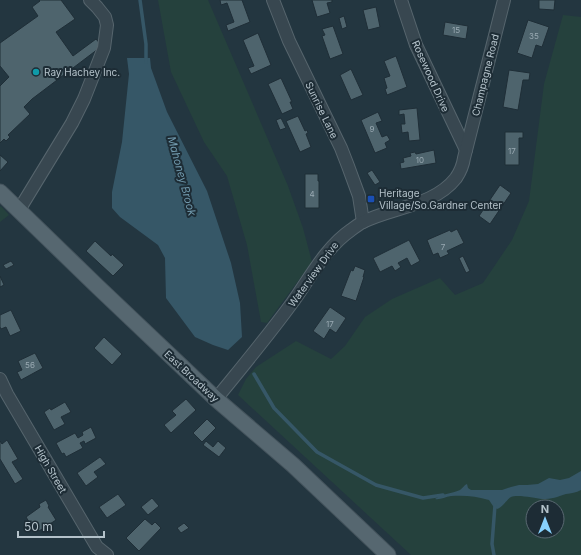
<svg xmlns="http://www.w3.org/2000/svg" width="581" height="555" font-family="Inter,sans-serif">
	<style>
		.green { fill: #25413d; fill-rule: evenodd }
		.water { fill: #365767 }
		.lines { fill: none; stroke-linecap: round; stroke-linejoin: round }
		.stream { stroke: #365767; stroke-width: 3.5 }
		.building { fill: #4e646d; stroke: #1f2e37 }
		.minor-casing { stroke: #56656d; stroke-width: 14 }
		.major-casing { stroke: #44535c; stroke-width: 17 }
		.minor { stroke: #384750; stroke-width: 12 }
		.major { stroke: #566770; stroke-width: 15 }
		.culture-dot { fill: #0f9aa8; stroke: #1d2c35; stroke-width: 1.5 }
		.transit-dot { fill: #1a4fb4; stroke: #1d2c35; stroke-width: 1.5 }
		.labels { text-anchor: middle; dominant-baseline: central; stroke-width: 4; stroke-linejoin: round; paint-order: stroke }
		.number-label { font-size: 8px; fill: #9aaab3 }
		.poi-label { font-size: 10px; fill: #b4c2ca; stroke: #1d2c35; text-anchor: start }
		.street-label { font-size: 10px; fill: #b4c2ca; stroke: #1d2c35 }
		.water-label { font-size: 11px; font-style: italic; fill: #729baf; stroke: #1d2c35 }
	</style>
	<rect width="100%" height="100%" fill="#233640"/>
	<g class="green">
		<path d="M158,0h50l80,186 15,42 9,34 -45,61 -6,-1 -14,-77 -20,-69 -23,-34 -33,-70z"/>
		<path d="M563,15l18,2v538h-170l-173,-160 8,-16 10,-12 40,-26 35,18 14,-13 20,-29 27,-18 48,-21 15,17 28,-12 29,-43 17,-39 15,-117zM533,507h24v24h-24z"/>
		<path d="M1,206l8,9 -9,7v-15z"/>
	</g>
	<g class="water">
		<path d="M127,58h23l1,10 16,44 40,79 24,72 9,40 2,34 -14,13 -15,-5 -18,-8 -29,-39 -1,-40 -7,-13 -38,-28 -8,-9v-16l10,-50 7,-68z"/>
		<path d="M581,471v19c-5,3 -10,3 -15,4 -9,3 -14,5 -24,5 -7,-1 -25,-5 -31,-2 -5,3 -8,10 -14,12l-4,-3 -4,-6c-12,-4 -26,-5 -38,-4 -6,1 -11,4 -16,3 9,-6 16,-5 25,-9 3,-2 4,-5 7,-6l1,4 3,2h31l9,-3 8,-2h8l11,-1 11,-6 11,2 9,-2z"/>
	</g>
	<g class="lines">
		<g class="stream">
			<path d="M140,0l6,44v18"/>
			<path d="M254,374l20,34 43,44 59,33 47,13 20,-3"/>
			<path d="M494,555l-2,-11 3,-39"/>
		</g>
	</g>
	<g class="building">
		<path d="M39,0h22l14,19 -19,13 17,24 23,-17 6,7 -70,53 -8,8 6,7 -22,21 2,2 -4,4 -2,-2 -4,4v-57l9,-9 -9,-11v-23l38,-27 -6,-9 8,-6z"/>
		<path d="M220,0h22l8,22 -22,9 -2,-6 8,-3 -7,-19 -6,2z"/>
		<path d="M312,0h20v2l-5,1 3,10 -13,4z"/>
		<path d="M539,0h16l-1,10 -15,-1z"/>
		<path d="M376,7l4,20 -12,3 -5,-20z"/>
		<path d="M344,16l3,11 -5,2 -3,-11z"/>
		<path d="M528,20l21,7 -7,20 -6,-2 -4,13 -15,-5z"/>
		<path d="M445,22l23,4 -2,13 -23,-4z"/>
		<path d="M333,26l10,28 -13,5 -8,-23 3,-1 -3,-6z"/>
		<path d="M258,33l13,32 -20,9 -3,-6 6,-2 -11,-26z"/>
		<path d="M396,56l11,31 -20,8 -2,-6 2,-1 -3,-10 6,-2 -6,-15z"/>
		<path d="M351,69l12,26 -12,5 -11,-25z"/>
		<path d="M509,70l21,3 -1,7h-6l-5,30 -15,-3z"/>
		<path d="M281,78l11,24h-2l3,7 -11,5 -14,-30z"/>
		<path d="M417,108l3,32 -11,1 -1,-9 -6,1 -1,-9h4l-1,-10 -5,1v-5z"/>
		<path d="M378,112l4,9 -6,2 6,14 5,-2 3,5 -5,3 2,5 -12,5 -14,-33z"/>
		<path d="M298,116l7,15 2,-1 1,3 -2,1 5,13 -11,5 -14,-31z"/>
		<path d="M281,118l5,10 -6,2 -4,-10z"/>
		<path d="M505,132h18v6h-4v27h-14z"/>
		<path d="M434,150l2,13 -35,6 -1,-6 4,-1 -1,-4 8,-2 -1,-3 5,-1 1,2z"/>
		<path d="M0,155l8,7 -8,9z"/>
		<path d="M372,170l8,12 -5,3 -8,-12z"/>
		<path d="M305,174h13v7h1v27h-14z"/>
		<path d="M500,185l11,8 -21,31 -11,-8z"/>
		<path d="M457,229l7,14 -17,8 2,3 -9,4 -2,-5 -5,2 -6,-15 23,-10 1,2z"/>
		<path d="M409,240l11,21 -9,5 -4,-8 -9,5 3,4 -6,4 -3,-5 -12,6 -7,-14z"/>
		<path d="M95,241l16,15 1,-2 12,11 -11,11 -27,-25z"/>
		<path d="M463,256l7,15 -4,2 -7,-15z"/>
		<path d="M11,261l3,4 -8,4 -3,-4z"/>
		<path d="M355,266l10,4 -2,7h1l-8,24 -15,-5 10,-26 2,1z"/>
		<path d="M0,276l4,9 -4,2z"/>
		<path d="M330,307l16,11 -10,15 -6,-4 -6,10 -11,-8z"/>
		<path d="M11,310l10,21 -11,5 -4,-9 -5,2 -1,-2v-12z"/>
		<path d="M104,337l18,17 -10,11 -18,-17z"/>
		<path d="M35,353l8,15 -22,12 -4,-8 5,-2 -4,-9z"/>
		<path d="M186,399l10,11 -25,23 -7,-8 12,-10 -4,-4z"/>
		<path d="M65,402l6,10 -10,5 4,7 -11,6 -10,-18 6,-4 1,2z"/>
		<path d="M207,419l9,9 -14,14 -9,-9z"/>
		<path d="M91,427l5,11 -11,6 -1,-3 -4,2 3,5 -17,9 -2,-4 -2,1 -6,-11 19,-10 3,5 5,-3 -1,-3z"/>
		<path d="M7,440l11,19 -6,3 11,17 -8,5 -15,-25v-18l2,3z"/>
		<path d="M206,441l7,6 5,-6 8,7 -7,9 -16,-12z"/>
		<path d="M100,457l6,7 -12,8 4,5 -12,9 -9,-13z"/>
		<path d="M118,494l8,11 -19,13 -8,-11z"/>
		<path d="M152,498l7,8 -11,9 -7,-8z"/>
		<path d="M46,500l3,6 -1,1 8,13 -17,11 -5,-8 -3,2 -5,-8 14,-10 -1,-3z"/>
		<path d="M145,519l7,6 3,-3 6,6 -22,23 -13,-13z"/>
		<path d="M184,523l5,5 -8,5 -4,-5z"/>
	</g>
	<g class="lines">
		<defs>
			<g id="minor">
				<path d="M273,0l16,41 52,107 7,18 11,30 4,26"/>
				<path d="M401,0l15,45 50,105"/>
				<path d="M19,210l53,-87 12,-24 20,-51 3,-23 -2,-8 -8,-10 -7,-7"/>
				<path d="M0,379l7,15 90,153 10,8"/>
				<path d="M216,399c26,-32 52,-63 76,-96 18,-25 33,-55 59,-73 4,-3 8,-6 12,-8 30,-15 71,-16 93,-44 4,-6 7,-13 8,-20l40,-158"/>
			</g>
			<path id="major" d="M0,192l98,95 118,112 77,66 95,90"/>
		</defs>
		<use href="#minor" class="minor-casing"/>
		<use href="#major" class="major-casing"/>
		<use href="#minor" class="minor"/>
		<use href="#major" class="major"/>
	</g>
	<circle class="culture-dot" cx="36" cy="72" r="4"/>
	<rect class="transit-dot" x="367" y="195" width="8" height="8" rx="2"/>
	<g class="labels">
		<g class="number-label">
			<text x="456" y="30">15</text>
			<text x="534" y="36">35</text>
			<text x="372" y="129">9</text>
			<text x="512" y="151">17</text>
			<text x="420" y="160">10</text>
			<text x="312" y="194">4</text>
			<text x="443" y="247">7</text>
			<text x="330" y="324">17</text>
			<text x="30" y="365">56</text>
		</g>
		<g class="poi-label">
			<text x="44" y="72">Ray Hachey Inc.</text>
			<text x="379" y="193">Heritage<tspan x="379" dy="12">Village/So.Gardner Center</tspan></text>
		</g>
		<g class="street-label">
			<text transform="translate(485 75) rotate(-76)">Champagne Road</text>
			<text transform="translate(431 76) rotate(66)">Rosewood Drive</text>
			<text transform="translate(322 110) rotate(64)">Sunrise Lane</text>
			<text transform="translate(313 274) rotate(-54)">Waterview Drive</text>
			<text transform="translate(192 376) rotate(43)">East Broadway</text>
			<text transform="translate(51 469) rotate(60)">High Street</text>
		</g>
		<g class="water-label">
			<text transform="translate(182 176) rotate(75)">Mahoney Brook</text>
		</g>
	</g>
	<g transform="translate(545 519)"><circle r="19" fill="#1d2c35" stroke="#596871"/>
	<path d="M0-3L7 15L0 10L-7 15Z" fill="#87d1fd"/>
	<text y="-6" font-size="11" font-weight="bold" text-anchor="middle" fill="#b4c2ca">N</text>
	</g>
	<path d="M18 531v6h86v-6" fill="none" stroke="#b4c2ca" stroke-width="2"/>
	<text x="24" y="531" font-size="12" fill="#b4c2ca" stroke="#1d2c35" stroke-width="3" paint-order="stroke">50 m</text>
</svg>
